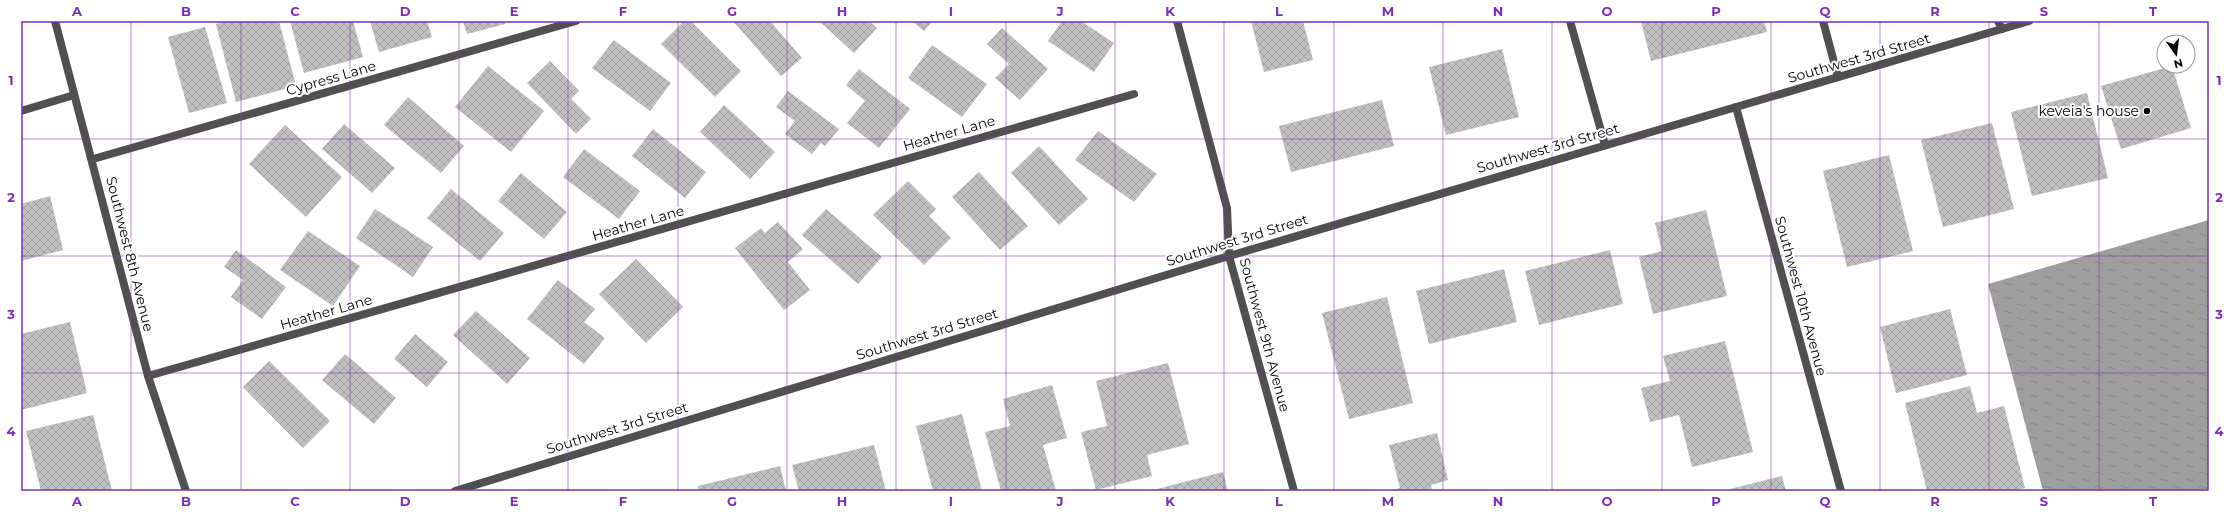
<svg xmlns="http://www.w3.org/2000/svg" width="2230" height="512" font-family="Montserrat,sans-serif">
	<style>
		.water { fill: url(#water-ripples) }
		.building { fill: url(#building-cross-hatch) }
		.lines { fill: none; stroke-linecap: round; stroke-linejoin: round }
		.service { stroke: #505050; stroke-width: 8 }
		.minor { stroke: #505050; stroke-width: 8 }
		.tertiary { stroke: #505050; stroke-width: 8 }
		.grid { fill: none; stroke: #7b2cbf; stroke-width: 1; stroke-opacity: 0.55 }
		.poi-dot { fill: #000; stroke: #fff; stroke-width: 1.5 }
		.labels { text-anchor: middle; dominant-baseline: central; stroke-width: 4; stroke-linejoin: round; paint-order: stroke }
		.street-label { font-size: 14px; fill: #000; stroke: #fff }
		.poi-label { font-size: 14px; fill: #000; stroke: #fff; text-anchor: end }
		.neatline { fill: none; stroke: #7b2cbf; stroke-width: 1.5 }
		.grid-label { font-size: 13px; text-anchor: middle; font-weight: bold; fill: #7b2cbf }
	</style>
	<defs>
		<pattern id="water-ripples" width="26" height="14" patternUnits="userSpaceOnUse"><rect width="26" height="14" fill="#9e9e9e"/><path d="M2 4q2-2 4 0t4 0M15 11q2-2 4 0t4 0" fill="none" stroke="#868686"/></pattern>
		<pattern id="building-cross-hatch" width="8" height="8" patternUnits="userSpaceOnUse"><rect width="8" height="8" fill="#c0c0c0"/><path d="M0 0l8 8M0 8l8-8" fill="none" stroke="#a3a3a3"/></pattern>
	</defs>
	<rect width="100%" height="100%" fill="#fff"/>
	<path class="water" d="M2209,220v271h-166l-55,-207z"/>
	<g class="building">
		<path d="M225,21h54l17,65 -60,16 -20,-78z"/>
		<path d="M290,21h63l10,36 -59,16z"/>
		<path d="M370,21h57l5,16 -53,15z"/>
		<path d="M463,21h41l1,3 -38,10z"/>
		<path d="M684,21h7l50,50 -26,26 -54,-53z"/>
		<path d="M733,21h37l32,37 -21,18z"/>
		<path d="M819,21h50l8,7 -23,25z"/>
		<path d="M912,21h21l-9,10z"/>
		<path d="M1062,21h19l33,22 -20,29 -46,-31z"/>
		<path d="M1251,21h52l10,39 -49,12z"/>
		<path d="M1641,21h123l3,11 -116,29z"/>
		<path d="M205,27l22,76 -38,10 -21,-76z"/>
		<path d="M1002,28l46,41 -28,31 -25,-22 14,-14 -22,-20z"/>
		<path d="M614,40l57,43 -21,28 -58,-43z"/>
		<path d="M932,45l55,39 -25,33 -54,-39z"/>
		<path d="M1502,49l17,68 -73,18 -17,-68z"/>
		<path d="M550,61l29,30 -8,8 20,20 -15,15 -49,-51z"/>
		<path d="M488,66l56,45 -33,41 -56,-45z"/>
		<path d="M2172,66l19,62 -70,21 -20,-63z"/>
		<path d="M859,69l51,40 -31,39 -32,-25 18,-22 -19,-16z"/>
		<path d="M788,91l51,38 -14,17 -4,-3 -9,11 -27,-20 10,-13 -19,-14z"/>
		<path d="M2087,93l21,85 -76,18 -21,-84z"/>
		<path d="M408,97l56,49 -23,27 -57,-48z"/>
		<path d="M1382,100l12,46 -103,26 -12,-46z"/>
		<path d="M724,105l51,47 -25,27 -50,-47z"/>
		<path d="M1992,123l22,86 -71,18 -22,-87z"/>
		<path d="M344,124l51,44 -23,25 -50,-44z"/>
		<path d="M285,125l57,52 -36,40 -57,-53z"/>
		<path d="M653,129l53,43 -21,26 -53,-42z"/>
		<path d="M1098,131l59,43 -23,28 -59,-42z"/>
		<path d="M1039,146l49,53 -29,26 -48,-52z"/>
		<path d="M584,149l56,42 -21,28 -56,-42z"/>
		<path d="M1889,155l24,96 -66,16 -24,-96z"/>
		<path d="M979,172l49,54 -28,24 -48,-53z"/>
		<path d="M521,173l46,39 -23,27 -46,-38z"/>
		<path d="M908,181l28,28 -7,7 22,22 -27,27 -51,-50z"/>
		<path d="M451,189l53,44 -24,28 -53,-43z"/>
		<path d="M50,196l13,54 -42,11v-57z"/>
		<path d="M375,209l58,38 -20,30 -57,-39z"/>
		<path d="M826,209l56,48 -24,27 -56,-49z"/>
		<path d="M1706,210l21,86 -74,18 -14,-57 23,-6 -7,-28z"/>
		<path d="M778,222l25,27 -15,13 22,28 -26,20 -49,-62 26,-20 4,5z"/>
		<path d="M308,231l52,35 -27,40 -53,-36z"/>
		<path d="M236,250l50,37 -24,32 -31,-22 12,-17 -19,-13z"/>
		<path d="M1610,250l13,54 -84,21 -14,-54z"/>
		<path d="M636,259l47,48 -37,36 -47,-49z"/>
		<path d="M1504,269l13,53 -88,22 -13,-53z"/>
		<path d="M558,280l37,29 -11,13 21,16 -21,26 -57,-45z"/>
		<path d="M1387,297l26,106 -64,16 -27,-106z"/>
		<path d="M1950,309l17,66 -71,18 -16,-66z"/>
		<path d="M476,311l54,47 -23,26 -54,-49z"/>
		<path d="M70,322l17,71 -66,17v-76z"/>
		<path d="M415,334l33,28 -21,25 -33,-28z"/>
		<path d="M1725,341l28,111 -61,15 -13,-52 -29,7 -9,-34 29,-7 -7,-25z"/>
		<path d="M345,354l51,44 -22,26 -52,-44z"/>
		<path d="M269,361l61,60 -27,27 -60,-61z"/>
		<path d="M1168,363l21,81 -42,11 5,21 -56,14 -15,-58 26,-6 -11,-45z"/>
		<path d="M1052,385l15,53 -24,7 13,46h-55l-16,-59 25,-6 -7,-27z"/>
		<path d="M1970,386l7,27 27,-7 21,82 -13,3h-85l-22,-88z"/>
		<path d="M962,414l20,77h-49l-17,-65z"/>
		<path d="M93,415l19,76h-71l-15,-60z"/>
		<path d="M1437,433l11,47 -17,5 1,6h-42l10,-3 -11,-43z"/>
		<path d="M874,445l12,46h-87l-7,-26z"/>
		<path d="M780,466l6,25h-87l-1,-5z"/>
		<path d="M1223,472l5,19h-75v-1z"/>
		<path d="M1782,476l4,15h-56v-2z"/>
	</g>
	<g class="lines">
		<g class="service">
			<path d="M1998,21l4,8"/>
			<path d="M93,159l483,-138"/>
			<path d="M148,376l986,-282"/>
		</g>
		<g class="minor">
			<path d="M1177,21l50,187 2,48 65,235"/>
			<path d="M1570,21l35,124"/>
			<path d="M1823,21l15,56"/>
			<path d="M1736,107l105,384"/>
			<path d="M21,111l53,-16"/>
			<path d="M455,491l774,-235 800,-235"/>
		</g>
		<path class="tertiary" d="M55,21l93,355 38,115"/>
	</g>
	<path class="grid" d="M131,21v470M241,21v470M350,21v470M459,21v470M568,21v470M678,21v470M787,21v470M896,21v470M1006,21v470M1115,21v470M1224,21v470M1334,21v470M1443,21v470M1552,21v470M1662,21v470M1771,21v470M1880,21v470M1989,21v470M2099,21v470M21,139h2188M21,256h2188M21,373h2188"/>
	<circle class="poi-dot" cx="2147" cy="111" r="4"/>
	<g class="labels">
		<g class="street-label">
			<text transform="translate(1859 58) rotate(-16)">Southwest 3rd Street</text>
			<text transform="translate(331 78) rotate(-16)">Cypress Lane</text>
			<text transform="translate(949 133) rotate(-16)">Heather Lane</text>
			<text transform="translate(1548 148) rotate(-16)">Southwest 3rd Street</text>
			<text transform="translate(638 223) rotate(-16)">Heather Lane</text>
			<text transform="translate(1237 240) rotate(-17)">Southwest 3rd Street</text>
			<text transform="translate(130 254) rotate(76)">Southwest 8th Avenue</text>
			<text transform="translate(1801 296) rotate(75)">Southwest 10th Avenue</text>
			<text transform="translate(326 312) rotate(-16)">Heather Lane</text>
			<text transform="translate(927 334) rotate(-17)">Southwest 3rd Street</text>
			<text transform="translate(1265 335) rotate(75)">Southwest 9th Avenue</text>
			<text transform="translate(617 428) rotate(-17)">Southwest 3rd Street</text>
		</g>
		<g class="poi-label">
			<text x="2139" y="111">keveia's house</text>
		</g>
	</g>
	<rect width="2230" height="512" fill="none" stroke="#ffffff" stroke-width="44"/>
	<g transform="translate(2176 54) rotate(166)"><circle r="19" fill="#ffffff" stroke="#999999"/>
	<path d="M0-3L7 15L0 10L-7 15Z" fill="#000000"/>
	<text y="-6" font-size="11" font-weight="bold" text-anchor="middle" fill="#000000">N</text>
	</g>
	<rect x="22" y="22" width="2186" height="468" class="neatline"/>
	<g class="grid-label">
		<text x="77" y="16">A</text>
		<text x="186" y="16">B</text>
		<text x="295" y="16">C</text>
		<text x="405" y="16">D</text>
		<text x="514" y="16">E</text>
		<text x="623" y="16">F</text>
		<text x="732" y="16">G</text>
		<text x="842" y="16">H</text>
		<text x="951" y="16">I</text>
		<text x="1060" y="16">J</text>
		<text x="1170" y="16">K</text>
		<text x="1279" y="16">L</text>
		<text x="1388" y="16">M</text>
		<text x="1498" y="16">N</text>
		<text x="1607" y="16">O</text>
		<text x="1716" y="16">P</text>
		<text x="1825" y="16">Q</text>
		<text x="1935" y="16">R</text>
		<text x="2044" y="16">S</text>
		<text x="2153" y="16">T</text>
		<text x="11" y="85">1</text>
		<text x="2219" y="85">1</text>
		<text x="11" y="202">2</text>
		<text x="2219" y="202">2</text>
		<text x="11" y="319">3</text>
		<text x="2219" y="319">3</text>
		<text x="11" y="436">4</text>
		<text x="2219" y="436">4</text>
		<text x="77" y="506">A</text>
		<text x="186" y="506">B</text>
		<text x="295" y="506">C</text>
		<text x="405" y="506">D</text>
		<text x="514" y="506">E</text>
		<text x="623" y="506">F</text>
		<text x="732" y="506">G</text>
		<text x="842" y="506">H</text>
		<text x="951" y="506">I</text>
		<text x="1060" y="506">J</text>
		<text x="1170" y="506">K</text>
		<text x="1279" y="506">L</text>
		<text x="1388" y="506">M</text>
		<text x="1498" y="506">N</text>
		<text x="1607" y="506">O</text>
		<text x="1716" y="506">P</text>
		<text x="1825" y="506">Q</text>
		<text x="1935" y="506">R</text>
		<text x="2044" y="506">S</text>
		<text x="2153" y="506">T</text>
	</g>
</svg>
